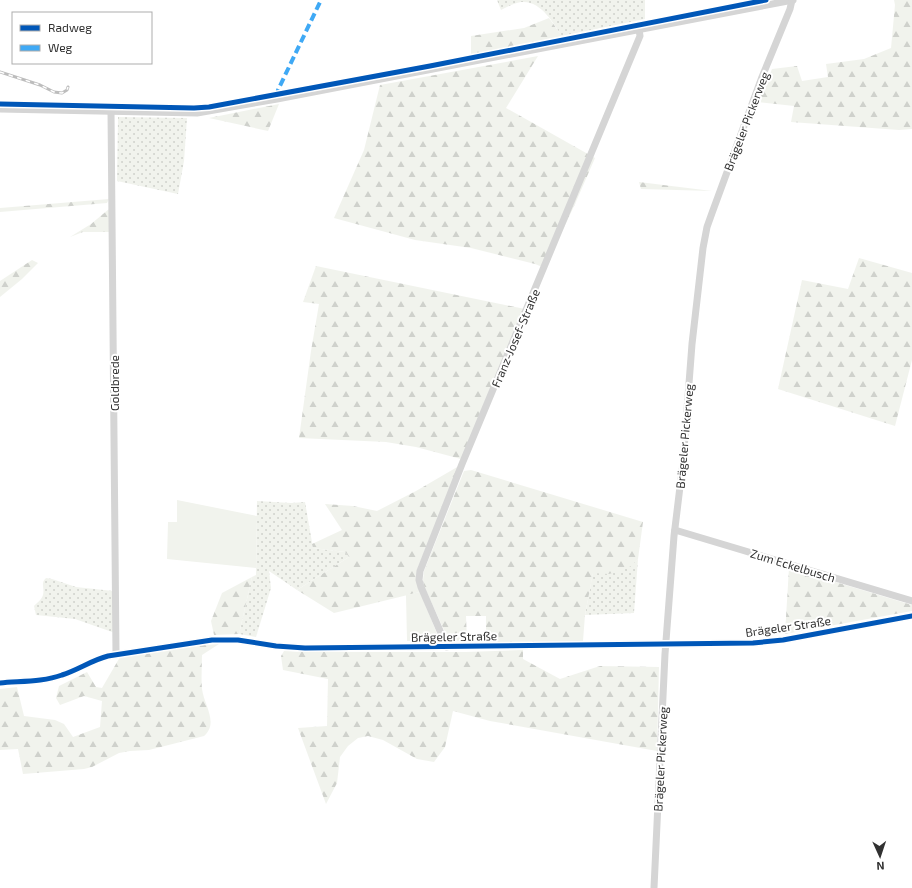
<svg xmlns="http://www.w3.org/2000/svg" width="912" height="888" font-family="'Exo 2',sans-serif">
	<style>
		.grass { fill: url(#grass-dots) }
		.forest { fill: url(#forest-firs) }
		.green { fill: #f1f3ed }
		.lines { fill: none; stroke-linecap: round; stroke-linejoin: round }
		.minor { stroke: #d5d5d5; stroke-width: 7 }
		.rail-casing { stroke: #bdbdbd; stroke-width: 3 }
		.rail { stroke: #fff; stroke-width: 1.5; stroke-dasharray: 4.5; stroke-linecap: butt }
		.quiet { stroke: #3fa9f5; stroke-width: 4; stroke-dasharray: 8 4; stroke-linecap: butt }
		.cycleway-casing { stroke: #fff; stroke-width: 8 }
		.cycleway { stroke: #0057b8; stroke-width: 5 }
		.labels { text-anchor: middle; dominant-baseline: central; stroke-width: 4; stroke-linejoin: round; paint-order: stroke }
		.street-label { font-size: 12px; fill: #313131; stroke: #fff }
	</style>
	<defs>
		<pattern id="grass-dots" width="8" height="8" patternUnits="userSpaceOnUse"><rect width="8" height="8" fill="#f1f3ed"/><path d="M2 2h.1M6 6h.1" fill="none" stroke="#cfd1cc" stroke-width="1.8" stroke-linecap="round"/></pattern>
		<pattern id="forest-firs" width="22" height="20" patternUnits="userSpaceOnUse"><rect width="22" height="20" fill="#f1f3ed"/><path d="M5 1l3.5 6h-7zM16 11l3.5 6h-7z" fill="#cfd1cc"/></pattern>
	</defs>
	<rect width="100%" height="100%" fill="#fff"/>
	<g class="grass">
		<path d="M497,0h148v19l-83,17c-9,-13 -21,-36 -41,-34 -7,1 -14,5 -20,8z"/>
		<path d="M118,117l69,1 -3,43 -6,33 -61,-13z"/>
		<path d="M257,501l34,2 14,-1 8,46 32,4 4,5 -52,33 -28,-19 2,17 -15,49 -17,-3 13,-57 4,-2z"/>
		<path d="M638,559l-4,54 -49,2 8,-43c18,2 31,0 45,-13z"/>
		<path d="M46,578l6,1 24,8 37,4 2,42 -40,-14 -39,-4 -2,-9c3,-3 8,-7 9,-11 2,-7 -3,-12 3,-17z"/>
	</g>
	<g class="forest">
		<path d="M894,0h18v129l-13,1 -108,-8 3,-16 -36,-4 14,-33 25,-3 5,15 26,-4 -2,-13 38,-5 27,-11 4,-43z"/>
		<path d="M549,18l13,18 -14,5 -77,14v-19l53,-8z"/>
		<path d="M538,56l-32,52 89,50 -20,46 -30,64 -10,-4 -64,-16 -56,-8 -81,-22 30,-68 16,-65z"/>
		<path d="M279,104l-11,27 -59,-13z"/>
		<path d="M639,182l73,9 -71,-2z"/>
		<path d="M109,199l-2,4 -107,9v-4z"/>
		<path d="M109,209v23h-26l-13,5 21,-13z"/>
		<path d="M859,258l53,15v87l-17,66 -117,-37 24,-109 46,9z"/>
		<path d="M32,260l6,3 -16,16 -22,18v-16z"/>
		<path d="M316,266l209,43 -64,150 -45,-12 -30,-5 -87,-4 12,-87 8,-47 -16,-2z"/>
		<path d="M459,466l-41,101 -1,13 3,12 -86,21 -37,-23 52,-33 -4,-5 -32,-4 -1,-4 30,-14 -17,-26 28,2 24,5 39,-20z"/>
		<path d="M471,470l172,52 -5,37 -7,7 -8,4 -14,4 -16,-1 -8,42 -2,26 -97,2v-27h-20l1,25h-18l-25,-55 -1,-6 1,-9 40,-100z"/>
		<path d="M789,568l123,37v6l-127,23z"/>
		<path d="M252,577l-13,57 -25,1 -3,-14 11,-28z"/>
		<path d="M219,644l-17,11c0,11 -1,23 0,34 2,16 17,34 2,47l-55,14 -19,1 -11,2 -27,14 -8,2 -61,5 -5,-25 -18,1v-61l17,-2 7,29 31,4 9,4 9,13 27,-10 2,-26 -18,-5 -24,9 -4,-7 3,-12 28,-14 9,15 6,1 18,-31 84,-12z"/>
		<path d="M523,650v9l37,20 40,-13 59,1 -2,84 -167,-30 -37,-10 -8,36 -11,15 -17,-3 -34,-19 -15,-4 -10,2 -10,8 -8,11 -3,26 -11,21 -28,-76 29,-2 1,-47 -45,-9 -2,-14 3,-5 18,1h164z"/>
	</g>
	<g class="green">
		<path d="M177,500l80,16 -1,52 -89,-9 1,-37h9z"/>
		<path d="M420,592l20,49h-33l-1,-46z"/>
	</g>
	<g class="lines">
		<g class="minor">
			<path d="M0,109l197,4 80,-14 516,-99"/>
			<path d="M111,111c3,181 2,362 5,543"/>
			<path d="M675,530l237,71"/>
			<path d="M447,647l-26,-60 -2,-7 1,-9 42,-107 178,-428 -1,-7"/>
			<path d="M0,683c20,-2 43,-1 62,-8 16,-5 30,-15 46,-19l104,-16h26l38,6 29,2 448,-5 30,-3 129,-24"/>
			<path d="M654,888l11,-234 9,-118 9,-74 9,-118 11,-96 4,-21 5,-14 50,-136 28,-68 2,-9"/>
		</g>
		<defs>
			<path id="rail" d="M0,72l40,13 14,7 8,1 5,-3 1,-3"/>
		</defs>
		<use href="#rail" class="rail-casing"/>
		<use href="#rail" class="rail"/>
		<path class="quiet" d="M277,97l1,-7 43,-90"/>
		<defs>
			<g id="cycleway">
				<path d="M0,104l194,4 15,-1 221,-41 336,-66"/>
				<path d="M0,683c20,-2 43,-1 62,-8 16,-5 30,-15 46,-19l104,-16h26l38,6 29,2 448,-5 30,-3 129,-24"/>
			</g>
		</defs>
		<use href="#cycleway" class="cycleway-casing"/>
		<use href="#cycleway" class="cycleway"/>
	</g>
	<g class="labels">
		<g class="street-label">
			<text transform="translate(746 121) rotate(-69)">Brägeler Pickerweg</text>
			<text transform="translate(515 338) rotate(-67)">Franz-Josef-Straße</text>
			<text transform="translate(114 383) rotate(-90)">Goldbrede</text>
			<text transform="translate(684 436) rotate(-85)">Brägeler Pickerweg</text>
			<text transform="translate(793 565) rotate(17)">Zum Eckelbusch</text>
			<text transform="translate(788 626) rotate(-8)">Brägeler Straße</text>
			<text transform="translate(454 636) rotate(-1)">Brägeler Straße</text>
			<text transform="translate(660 759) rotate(-87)">Brägeler Pickerweg</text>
		</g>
	</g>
	<rect x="12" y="12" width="140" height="52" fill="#ffffff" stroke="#adadad"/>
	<rect x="20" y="25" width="20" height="6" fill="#0057b8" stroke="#adadad"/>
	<text x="48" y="32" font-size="12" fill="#313131">Radweg</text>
	<rect x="20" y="45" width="20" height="6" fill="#3fa9f5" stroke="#adadad"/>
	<text x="48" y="52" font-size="12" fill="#313131">Weg</text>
	<g transform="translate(880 856) rotate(177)" stroke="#ffffff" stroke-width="3" paint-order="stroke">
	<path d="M0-3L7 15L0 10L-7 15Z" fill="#313131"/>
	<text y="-6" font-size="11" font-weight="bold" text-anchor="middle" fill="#313131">N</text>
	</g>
</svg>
